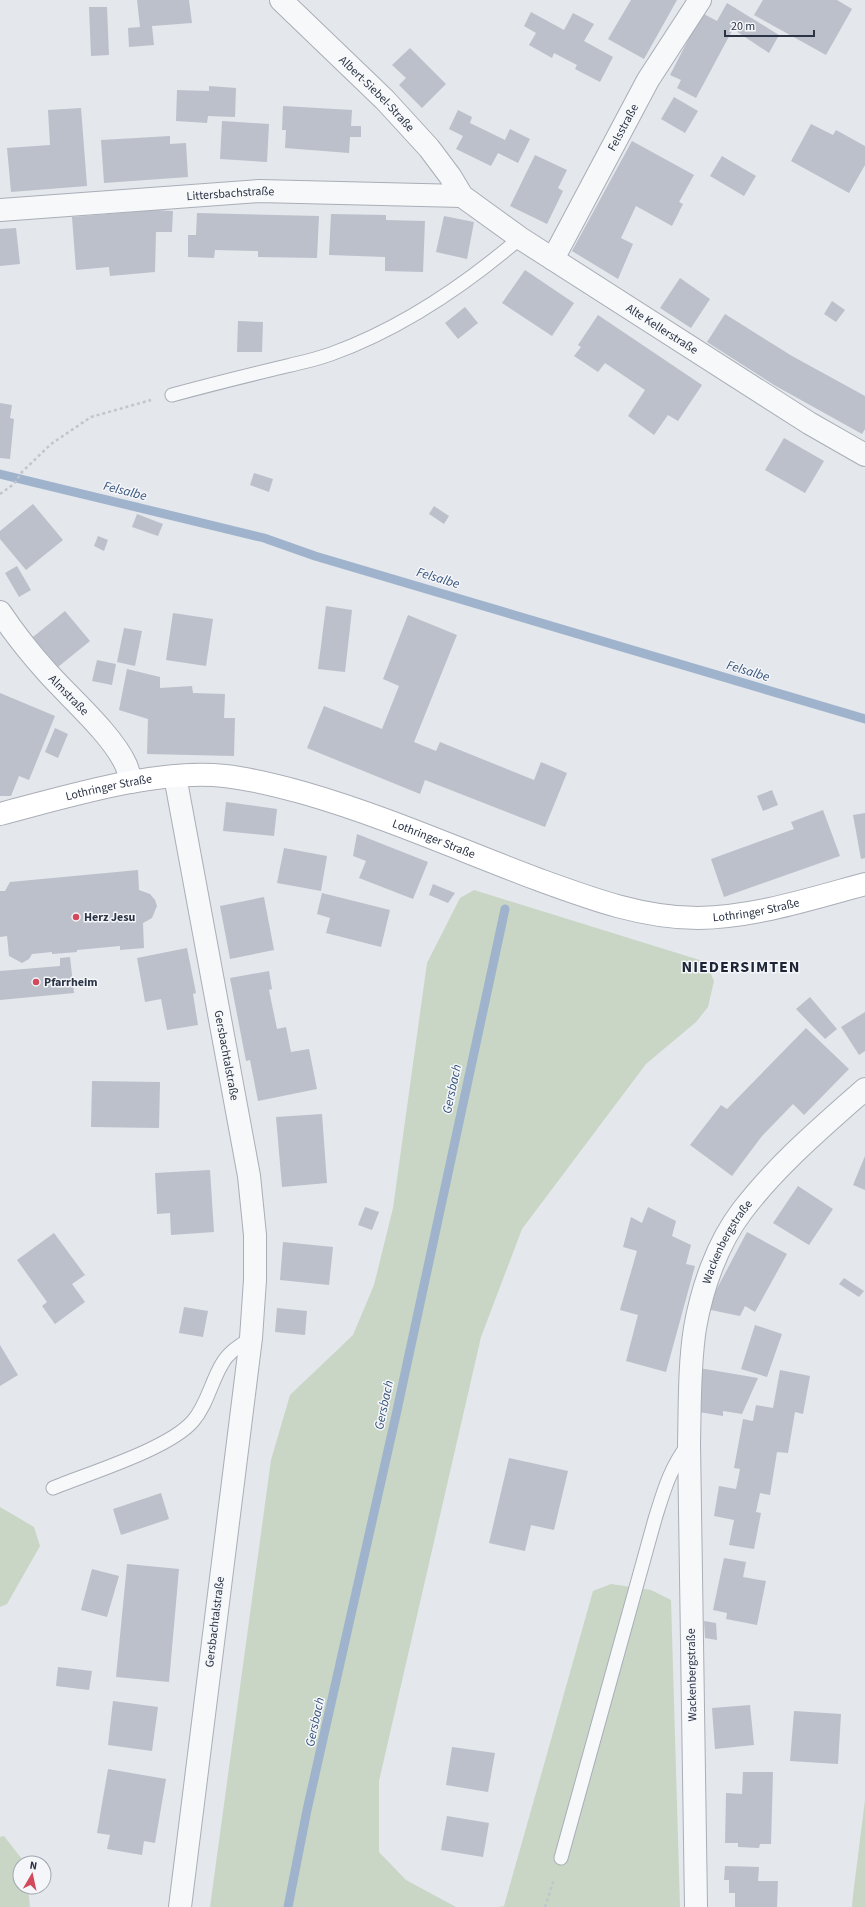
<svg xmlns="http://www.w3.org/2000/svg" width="865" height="1907" font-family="'Source Sans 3',sans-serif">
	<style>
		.green { fill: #c9d6c5 }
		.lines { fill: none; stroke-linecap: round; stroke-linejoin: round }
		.stream { stroke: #9fb4cc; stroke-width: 9 }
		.building { fill: #bbc0ca }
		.lane-casing { stroke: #a9aeb7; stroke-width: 15 }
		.street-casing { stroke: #a9aeb7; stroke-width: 24 }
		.secondary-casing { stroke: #a9aeb7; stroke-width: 24 }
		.path { stroke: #c2c5cb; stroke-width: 2.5; stroke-dasharray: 3 3; stroke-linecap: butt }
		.lane { stroke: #f7f8fa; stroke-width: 13 }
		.street { stroke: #f7f8fa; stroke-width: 22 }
		.secondary { stroke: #fff; stroke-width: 22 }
		.poi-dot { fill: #d1495b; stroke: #f4f6f9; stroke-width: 1.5 }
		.labels { text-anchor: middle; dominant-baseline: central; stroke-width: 3; stroke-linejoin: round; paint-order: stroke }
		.street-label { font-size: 12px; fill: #2b3445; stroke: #f4f6f9 }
		.poi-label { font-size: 12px; font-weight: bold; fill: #2b3445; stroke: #f4f6f9; text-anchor: start }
		.water-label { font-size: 13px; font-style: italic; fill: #34527a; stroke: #f4f6f9 }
		.district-label { font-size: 16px; font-weight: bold; letter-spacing: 1px; fill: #1d2536; stroke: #f4f6f9 }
	</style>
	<rect width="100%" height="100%" fill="#e4e7ec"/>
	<g class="green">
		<path d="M474,890l232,72 8,19 -6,26 -12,15 -50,42 -124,165 -41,108 -102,444v71l27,28 50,27h-246l61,-447 19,-65 63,-60 21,-50 19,-77 34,-245 33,-65z"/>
		<path d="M0,1507l34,20 6,19 -33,58 -7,3z"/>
		<path d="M611,1584l40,6 20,10 9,307h-181l5,-1 89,-315z"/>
		<path d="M865,1800v107h-13l1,-12z"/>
		<path d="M4,1836l21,27h-5v24h8l2,20h-30v-70z"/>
	</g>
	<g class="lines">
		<g class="stream">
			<path d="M0,474l264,64 51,18 550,163"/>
			<path d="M288,1907l19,-97 89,-395 109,-506"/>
		</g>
	</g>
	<g class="building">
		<path d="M137,0h52l3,23 -40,3 2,19 -25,2 -1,-19 12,-1z"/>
		<path d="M631,0h46l-33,59 -36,-20z"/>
		<path d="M763,0h74l15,9 -26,46 -72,-40z"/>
		<path d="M727,3l52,32 -10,18 -36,-24 -37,69 -19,-10 4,-8 -11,-5 32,-62 15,8z"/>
		<path d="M89,7h18l2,48 -18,1z"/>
		<path d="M531,12l33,18 9,-17 21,11 -10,17 29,16 -13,25 -25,-13 2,-4 -23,-12 -2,5 -23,-13 7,-12 -12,-7z"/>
		<path d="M410,48l36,36 -24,24 -23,-23 7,-7 -14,-13z"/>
		<path d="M209,86l27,2 -1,29 -27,-1 -1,7 -31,-2 1,-31 32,1z"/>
		<path d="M674,97l24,14 -13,22 -24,-14z"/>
		<path d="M283,106l69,4 -1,16h10v11h-11l-1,16 -64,-5 1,-18h-4z"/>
		<path d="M81,108l6,78 -76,6 -4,-44 43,-3 -2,-35z"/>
		<path d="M458,110l14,7 -2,6 35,17 5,-11 20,10 -12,24 -20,-10 -7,13 -35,-17 7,-13 -14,-7z"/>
		<path d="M222,121l47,3 -2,38 -47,-3z"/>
		<path d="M811,124l22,11 3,-5 29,16v19l-16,28 -58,-32z"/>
		<path d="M170,136v8l16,-1 2,34 -84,6 -3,-43z"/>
		<path d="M632,141l62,34 -15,27 4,2 -11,22 -36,-20 -15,32 12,6 -15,35 -46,-28z"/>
		<path d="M535,155l32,15 -9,18 5,3 -16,33 -37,-18z"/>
		<path d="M722,156l34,20 -12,20 -34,-20z"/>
		<path d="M156,210l17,1 -1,21h-16l-1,40 -45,4 -1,-9 -33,3 -4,-53z"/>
		<path d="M197,213l122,3 -2,42 -59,-1v-6l-43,-1 -1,8 -26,-1v-22h8z"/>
		<path d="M331,214l55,1v5l39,1 -2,51 -38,-1v-14l-56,-2z"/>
		<path d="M444,216l30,6 -7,37 -31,-7z"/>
		<path d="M16,228l4,36 -20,2v-37z"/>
		<path d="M525,270l49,33 -22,33 -50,-33z"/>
		<path d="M680,278l30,21 -19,29 -31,-20z"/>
		<path d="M832,301l13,9 -9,12 -12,-8z"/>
		<path d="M465,307l13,16 -20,16 -13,-16z"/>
		<path d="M725,314l67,42 73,40v33l-3,5 -88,-49 -67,-43z"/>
		<path d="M598,315l104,70 -24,36 -10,-6 -14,20 -26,-19 17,-26 -40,-27 -7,9 -24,-16 7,-9 -3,-2z"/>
		<path d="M238,321l25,1 -1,30h-25z"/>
		<path d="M0,403l12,2 -2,13 4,1 -4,40 -10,-1z"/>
		<path d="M784,438l40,23 -19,32 -40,-23z"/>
		<path d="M254,473l19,6 -4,13 -19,-7z"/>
		<path d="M33,504l30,36 -37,30 -26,-31v-8z"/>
		<path d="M434,506l15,10 -5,8 -15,-10z"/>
		<path d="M137,514l26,10 -5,12 -26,-9z"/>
		<path d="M98,536l10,4 -4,11 -10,-5z"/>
		<path d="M17,566l14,24 -12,7 -14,-24z"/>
		<path d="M326,606l26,4 -7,62 -27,-3z"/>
		<path d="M65,611l25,30 -32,26 -25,-30z"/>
		<path d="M173,613l40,6 -7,47 -40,-6z"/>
		<path d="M408,615l49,20 -43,107 22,9 4,-9 94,38 7,-18 26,11 -22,54 -120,-47 -5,14 -113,-46 17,-42 58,23 17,-43 -16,-7z"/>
		<path d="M124,628l18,3 -7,35 -18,-4z"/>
		<path d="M97,660l19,4 -4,21 -20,-4z"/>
		<path d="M127,669l33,8v11l32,-2 1,7 32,1 -1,24h11l-1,38 -87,-2 1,-35 -29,-9z"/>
		<path d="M0,693l55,23 -26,64 -10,-4 -8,20h-11z"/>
		<path d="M55,728l13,6 -10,24 -13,-6z"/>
		<path d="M772,790l6,15 -15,6 -6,-15z"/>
		<path d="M226,802l51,7 -3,27 -51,-5z"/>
		<path d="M823,810l17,46 -116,41 -13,-38 83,-30 -3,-7z"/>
		<path d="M865,813v45l-4,1 -8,-44z"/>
		<path d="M357,834l71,28 -15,37 -54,-21 7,-17 -13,-5z"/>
		<path d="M284,848l43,8 -6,35 -44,-8z"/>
		<path d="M138,870l1,20 11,4 5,6 2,6 -5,12 -9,5 1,25 -24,2v-4l-43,4v2l-25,2v-2l-20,2 -3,5 -7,4 -13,-7 -2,-20 -7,1v-46h5l5,-9z"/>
		<path d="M433,884l22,9 -7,10 -19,-8z"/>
		<path d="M322,893l68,17 -9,37 -55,-14 4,-15 -13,-4z"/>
		<path d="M264,897l10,53 -44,9 -10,-53z"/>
		<path d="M187,948l9,45 -3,1 5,31 -31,5 -6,-31 -16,3 -8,-44z"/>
		<path d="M70,957l4,36 -74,7v-29l60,-5v-8z"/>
		<path d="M269,971l3,18 -3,1 8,39 9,-2 5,25 18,-3 8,40 -59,12 -8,-41 -4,1 -16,-83z"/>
		<path d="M810,997l27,32 -12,10 -29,-30z"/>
		<path d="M865,1012v39l-6,4 -18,-28z"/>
		<path d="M806,1028l43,41 -45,46 -11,-11 -31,32 -30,40 -42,-31 31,-40 6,4z"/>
		<path d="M92,1081l68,1 -1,46 -68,-1z"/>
		<path d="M322,1114l5,69 -45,4 -6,-70z"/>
		<path d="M865,1156v34l-12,-5z"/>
		<path d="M210,1170l4,62 -43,3 -1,-22 -13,1 -2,-41z"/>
		<path d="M798,1186l35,23 -24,36 -36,-22z"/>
		<path d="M365,1207l14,5 -7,18 -14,-5z"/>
		<path d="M648,1207l28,14 -4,15 19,9 -5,19 9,2 -29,106 -40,-11 12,-46 -18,-5 17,-59 -14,-4 8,-30 11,6z"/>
		<path d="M747,1232l40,22 -32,58 -10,-6 -5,10 -34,-7z"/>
		<path d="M54,1233l31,42 -13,9 13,18 -30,22 -13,-18 5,-4 -30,-42z"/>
		<path d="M283,1242l50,5 -4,38 -49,-5z"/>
		<path d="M844,1278l20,13 -5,6 -20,-13z"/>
		<path d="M184,1307l24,4 -5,26 -24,-4z"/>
		<path d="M277,1308l30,3 -2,24 -30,-3z"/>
		<path d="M755,1325l27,9 -15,43 -26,-8z"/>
		<path d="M0,1345l18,30 -18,11z"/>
		<path d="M699,1368l59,10 -16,36 -19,-3v5l-24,-4z"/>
		<path d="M780,1370l30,6 -7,38 -8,-2 -7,41 -11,-1 -7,43 -10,-2 -4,19 5,1 -7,36 -25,-4 5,-25 -20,-4 5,-30 17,3 4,-20 -6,-1 9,-49 10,2 3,-16 17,3z"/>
		<path d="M509,1458l59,13 -14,59 -23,-5 -6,26 -36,-8z"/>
		<path d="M161,1493l8,26 -48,16 -8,-26z"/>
		<path d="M724,1558l22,4 -3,15 23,4 -9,44 -31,-6 1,-6 -14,-3z"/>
		<path d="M127,1564l52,5 -10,113 -53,-5z"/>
		<path d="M92,1569l27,7 -12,41 -26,-7z"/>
		<path d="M704,1621l12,2 1,17 -12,-2z"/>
		<path d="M58,1667l34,4 -3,19 -33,-4z"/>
		<path d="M113,1701l45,6 -6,44 -44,-6z"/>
		<path d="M750,1705l4,40 -39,4 -3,-41z"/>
		<path d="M794,1711l47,3 -3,50 -48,-3z"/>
		<path d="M452,1747l43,6 -7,39 -42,-7z"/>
		<path d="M108,1769l58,10 -11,64 -11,-2 -2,14 -35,-6 3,-14 -13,-2z"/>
		<path d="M743,1772h30l-2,72h-11l-1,4 -21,-1v-4h-13l1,-50 16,1z"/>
		<path d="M447,1816l42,7 -6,34 -42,-7z"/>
		<path d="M725,1866l34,1 -1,14h20l-1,26h-42v-14h-6v-13h-5z"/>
	</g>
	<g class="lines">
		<defs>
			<g id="lane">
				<path d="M172,395c33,-9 65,-17 98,-25 20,-5 41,-9 61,-16 69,-25 133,-68 189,-116"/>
				<path d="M53,1488c36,-15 116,-39 140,-67 14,-16 18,-39 29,-57 6,-12 19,-19 29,-26"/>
				<path d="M561,1858l94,-339c9,-29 15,-51 34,-76"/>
			</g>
			<g id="street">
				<path id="s1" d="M281,0l104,100 44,48 21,28 12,20 58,42 289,185 56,32"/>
				<path id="s2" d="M0,210l259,-19 203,5"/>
				<path id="s3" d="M553,259l95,-179 52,-80"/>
				<path id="s4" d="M0,612c14,21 30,41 47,60 23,26 65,62 79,93 2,5 4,11 5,17"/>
				<path id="s5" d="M175,776l74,400 6,59v45l-4,58 -71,569"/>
				<path id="s6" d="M696,1907l-7,-464c1,-38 0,-77 6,-115 7,-40 22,-84 47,-117 35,-46 80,-84 123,-122"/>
			</g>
			<g id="secondary">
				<path id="s7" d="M0,814c66,-17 158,-46 225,-38 27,3 54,10 79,17 80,23 156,57 233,86 52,19 105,39 161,39 57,-1 112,-19 167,-34"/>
			</g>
		</defs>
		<use href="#lane" class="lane-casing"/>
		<use href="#street" class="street-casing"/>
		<use href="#secondary" class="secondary-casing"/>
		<g class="path">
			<path d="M0,494l14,-10 8,-12 29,-28 40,-27 60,-17"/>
			<path d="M545,1907l9,-28"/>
		</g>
		<use href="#lane" class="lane"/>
		<use href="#street" class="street"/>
		<use href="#secondary" class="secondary"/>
	</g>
	<g class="poi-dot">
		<circle cx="76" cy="917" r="4"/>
		<circle cx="36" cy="982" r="4"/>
	</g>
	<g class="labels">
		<g class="street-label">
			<text stroke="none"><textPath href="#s1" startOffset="134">Albert-Siebel-Straße</textPath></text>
			<text stroke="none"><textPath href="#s3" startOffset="149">Felsstraße</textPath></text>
			<text stroke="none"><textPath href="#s2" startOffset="231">Littersbachstraße</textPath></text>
			<text stroke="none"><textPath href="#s1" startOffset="508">Alte Kellerstraße</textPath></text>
			<text stroke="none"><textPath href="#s4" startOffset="108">Almstraße</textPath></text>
			<text stroke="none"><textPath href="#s7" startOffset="112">Lothringer Straße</textPath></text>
			<text stroke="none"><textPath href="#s7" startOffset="448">Lothringer Straße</textPath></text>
			<text stroke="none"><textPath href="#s7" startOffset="784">Lothringer Straße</textPath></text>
			<text stroke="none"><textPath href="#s5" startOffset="284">Gersbachtalstraße</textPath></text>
			<text stroke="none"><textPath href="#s6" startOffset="672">Wackenbergstraße</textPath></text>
			<text transform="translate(215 1622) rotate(-83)">Gersbachtalstraße</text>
			<text transform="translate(692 1675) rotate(-91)">Wackenbergstraße</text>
		</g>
		<g class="poi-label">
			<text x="84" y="917">Herz Jesu</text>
			<text x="44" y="982">Pfarrheim</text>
		</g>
		<g class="water-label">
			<text transform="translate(125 491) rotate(14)">Felsalbe</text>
			<text transform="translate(438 578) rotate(17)">Felsalbe</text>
			<text transform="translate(748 671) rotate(17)">Felsalbe</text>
			<text transform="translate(452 1089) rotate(-78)">Gersbach</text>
			<text transform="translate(384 1405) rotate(-78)">Gersbach</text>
			<text transform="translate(315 1722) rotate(-78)">Gersbach</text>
		</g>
		<g class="district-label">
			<text x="741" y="967">NIEDERSIMTEN</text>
		</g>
	</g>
	<g transform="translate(32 1875) rotate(9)"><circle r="19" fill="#f4f6f9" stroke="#a4a8b1"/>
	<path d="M0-3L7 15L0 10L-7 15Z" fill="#d1495b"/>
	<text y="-6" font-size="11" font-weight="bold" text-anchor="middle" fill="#2b3445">N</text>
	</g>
	<path d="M725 30v6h89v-6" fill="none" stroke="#2b3445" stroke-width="2"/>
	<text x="731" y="30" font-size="12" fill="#2b3445" stroke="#f4f6f9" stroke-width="3" paint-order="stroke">20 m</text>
</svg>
